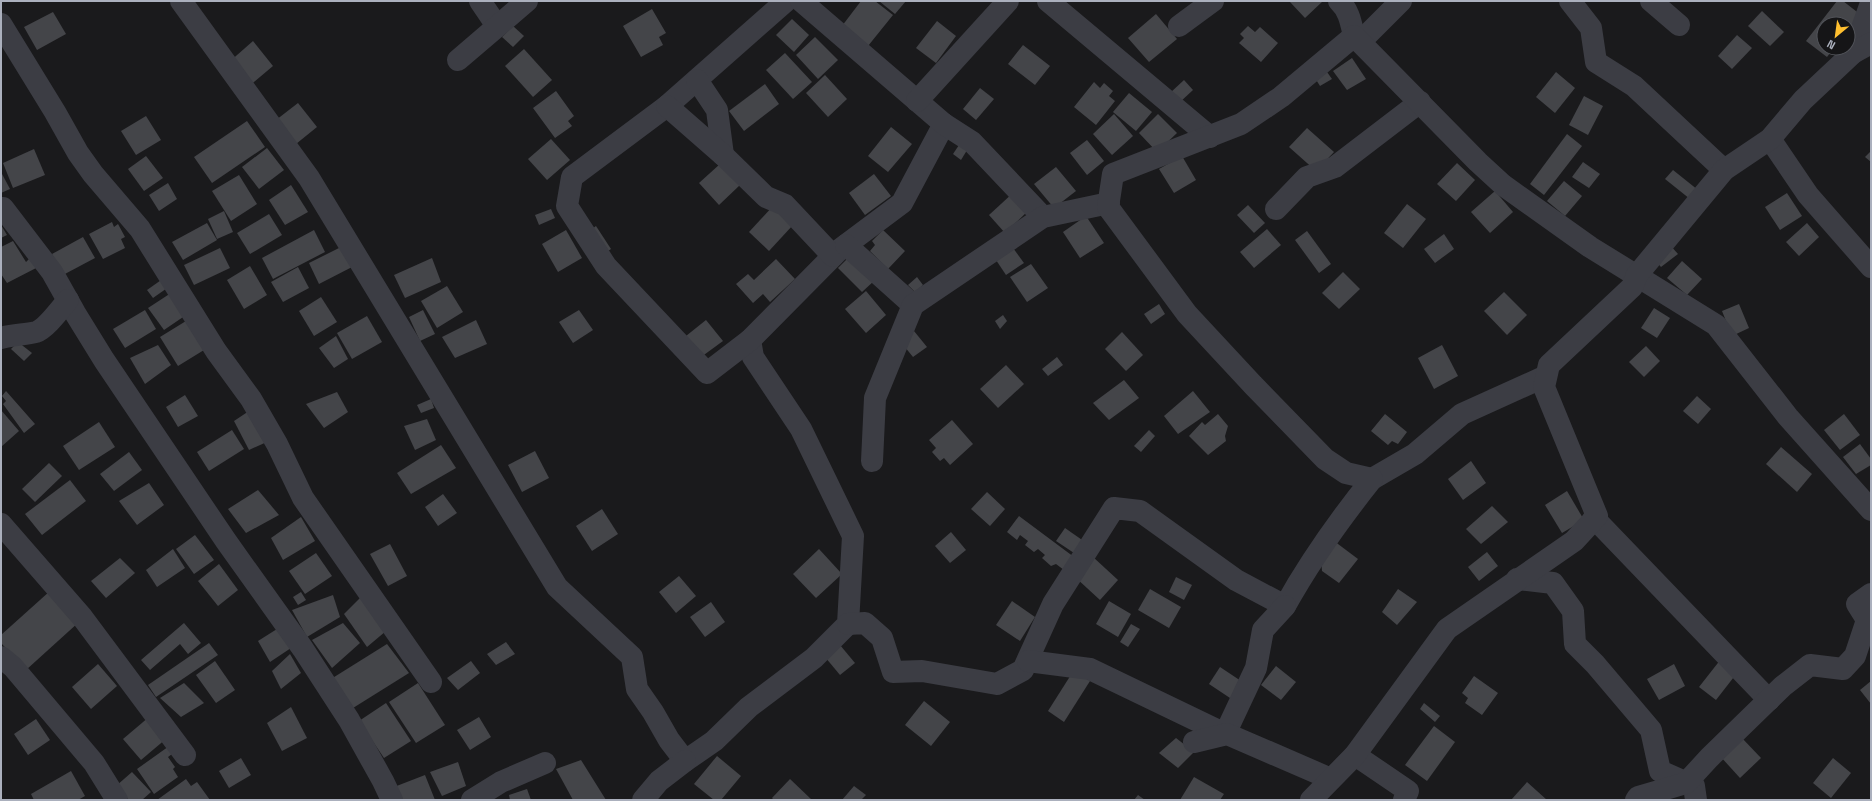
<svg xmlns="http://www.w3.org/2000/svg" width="1872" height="801" font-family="'Space Grotesk',sans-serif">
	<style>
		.building { fill: #444549 }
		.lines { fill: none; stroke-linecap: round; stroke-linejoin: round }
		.minor { stroke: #3c3d44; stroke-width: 22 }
	</style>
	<rect width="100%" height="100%" fill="#1a1a1c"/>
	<g class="building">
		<path d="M861,1h14l18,14 -25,31 -26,-20z"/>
		<path d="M879,1h27l-11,13z"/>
		<path d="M1292,1h31l-18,17 -15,-16z"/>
		<path d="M1837,1h6l18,14 -13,16v-7h-24v24h10l-7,9 -21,-16z"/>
		<path d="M652,9l14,24 -7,4 4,8 -22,12 -18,-31z"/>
		<path d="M1762,11l22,21 -14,14 -22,-20z"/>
		<path d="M53,12l13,22 -29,16 -13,-23z"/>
		<path d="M1156,14l21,25 -28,23 -21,-24z"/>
		<path d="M792,19l17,16 -15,17 -18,-17z"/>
		<path d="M937,21l19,15 -20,27 -20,-15z"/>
		<path d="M513,26l11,10 -11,11 -11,-10z"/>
		<path d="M1248,26l7,6 5,-5 18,16 -17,19 -22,-19 5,-5 -4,-4z"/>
		<path d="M1737,35l15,13 -20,21 -14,-13z"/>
		<path d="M815,37l23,23 -20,19 -22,-24z"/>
		<path d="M253,41l20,25 -25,21 -20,-24z"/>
		<path d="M1023,45l27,21 -15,19 -27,-21z"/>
		<path d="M524,49l28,31 -19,17 -28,-31z"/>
		<path d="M785,53l27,29 -19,17 -27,-29z"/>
		<path d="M1352,58l14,21 -19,11 -14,-19z"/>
		<path d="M1327,72l5,7 -12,7 -5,-8z"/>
		<path d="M1556,72l19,16 -20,25 -19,-16z"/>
		<path d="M825,75l22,24 -19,18 -22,-24z"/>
		<path d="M1184,80l9,10 -14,13 -9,-10z"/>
		<path d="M1094,82l6,6 4,-5 9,8 -4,5 6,5 -19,24 -22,-18z"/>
		<path d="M765,84l14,20 -35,27 -15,-20z"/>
		<path d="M980,88l14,11 -18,21 -13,-11z"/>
		<path d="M556,91l18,25 -6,5 4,5 -17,12 -22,-30z"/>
		<path d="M1129,93l23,19 -16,19 -23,-19z"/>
		<path d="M1584,96l19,10 -15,29 -19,-10z"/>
		<path d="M298,103l19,24 -21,17 -20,-24z"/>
		<path d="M1114,114l19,22 -21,19 -19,-21z"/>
		<path d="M1158,114l19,19 -20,19 -18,-19z"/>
		<path d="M146,116l15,24 -25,15 -15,-24z"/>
		<path d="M247,121l18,26 -53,36 -18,-26z"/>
		<path d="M891,127l21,17 -24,28 -20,-16z"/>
		<path d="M1307,128l27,24 -18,19 -27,-24z"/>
		<path d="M1567,134l15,12 -38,49 -14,-11z"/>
		<path d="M551,139l19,21 -23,20 -19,-21z"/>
		<path d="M1087,140l17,21 -17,14 -17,-22z"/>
		<path d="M961,142l8,5 -8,13 -8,-6z"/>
		<path d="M267,148l17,22 -25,19 -17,-22z"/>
		<path d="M34,149l11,26 -32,13 -10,-25z"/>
		<path d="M1871,151v11l-6,-5z"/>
		<path d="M146,156l17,22 -19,13 -16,-22z"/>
		<path d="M1182,156l14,24 -22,13 -15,-24z"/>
		<path d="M1583,162l17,12 -11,14 -17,-11z"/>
		<path d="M1457,163l18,17 -19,21 -19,-17z"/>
		<path d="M720,164l20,21 -21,20 -20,-22z"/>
		<path d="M1056,167l20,24 -22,17 -20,-24z"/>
		<path d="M1673,170l25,20 -8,9 -25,-20z"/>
		<path d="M1,172l9,17 -9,4z"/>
		<path d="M874,174l17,22 -26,19 -16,-22z"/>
		<path d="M239,175l18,29 -26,17 -19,-30z"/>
		<path d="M1564,181l18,15 -17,20 -18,-15z"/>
		<path d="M168,183l9,16 -18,12 -10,-16z"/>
		<path d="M291,185l17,27 -23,13 -16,-25z"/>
		<path d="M1495,191l18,21 -23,21 -19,-21z"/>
		<path d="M1014,192l16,17 -25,24 -16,-18z"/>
		<path d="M1787,193l15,23 -22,14 -15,-23z"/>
		<path d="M1407,204l19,15 -23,29 -19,-15z"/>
		<path d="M1248,205l17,18 -11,10 -17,-18z"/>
		<path d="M773,206l20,19 -24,26 -20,-19z"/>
		<path d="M551,209l4,9 -16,7 -4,-10z"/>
		<path d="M224,211l9,21 -16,7 -9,-20z"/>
		<path d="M269,214l13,21 -32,19 -13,-21z"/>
		<path d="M1086,216l18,27 -24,15 -17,-26z"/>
		<path d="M112,222l2,5 4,-3 7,13 -4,2 4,9 -22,11 -14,-25z"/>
		<path d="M207,223l10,17 -34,20 -11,-18z"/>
		<path d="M1807,223l12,14 -20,19 -13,-14z"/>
		<path d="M1,225l6,10 -6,3z"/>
		<path d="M596,226l15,23 -7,5 -15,-23z"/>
		<path d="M1267,229l14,16 -27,23 -14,-16z"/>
		<path d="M314,230l11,22 -52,27 -11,-21z"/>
		<path d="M566,230l16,28 -24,14 -16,-28z"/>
		<path d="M883,230l22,21 -17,18 -18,-18 5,-6 -3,-4z"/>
		<path d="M1307,231l24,33 -12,9 -24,-33z"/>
		<path d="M1444,234l10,15 -19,14 -11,-14z"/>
		<path d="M83,237l12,21 -32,17 -11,-21z"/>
		<path d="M13,241l13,21 7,-7 7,11 -33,17 -6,-9v-27z"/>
		<path d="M1670,245l8,9 -17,13 -7,-8z"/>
		<path d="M343,246l11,20 -35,18 -10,-21z"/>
		<path d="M220,248l10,20 -36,17 -10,-20z"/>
		<path d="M1013,248l11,15 -18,12 -10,-15z"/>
		<path d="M851,255l24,25 -13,12 -24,-24z"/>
		<path d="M432,258l9,24 -36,16 -11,-23z"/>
		<path d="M776,259l19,20 -25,23 -7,-8 -10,9 -17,-19 12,-10 6,6z"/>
		<path d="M1682,261l20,18 -15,16 -20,-17z"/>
		<path d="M1031,264l17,24 -21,14 -17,-25z"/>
		<path d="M250,266l17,29 -23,14 -17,-29z"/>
		<path d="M298,267l11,21 -26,14 -12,-20z"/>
		<path d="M1343,272l17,17 -21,20 -17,-16z"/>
		<path d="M917,277l6,8 -8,7 -7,-7z"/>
		<path d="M164,278l6,8 -17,12 -6,-8z"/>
		<path d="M447,286l16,26 -26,16 -16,-27z"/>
		<path d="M866,291l20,24 -20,18 -21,-24z"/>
		<path d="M1504,292l23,23 -20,20 -23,-24z"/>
		<path d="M171,293l18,20 -25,17 -16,-22z"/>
		<path d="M321,297l16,25 -23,14 -15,-25z"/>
		<path d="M1159,304l6,10 -14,10 -7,-10z"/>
		<path d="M1739,304l10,24 -17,8 -10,-25z"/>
		<path d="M1654,308l16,10 -13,20 -16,-10z"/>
		<path d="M145,310l11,19 -31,19 -12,-19z"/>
		<path d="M423,310l12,24 -15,7 -11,-24z"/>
		<path d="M579,310l14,20 -20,13 -14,-21z"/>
		<path d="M1003,315l4,6 -7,8 -5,-8z"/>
		<path d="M367,316l15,26 -30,17 -15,-26z"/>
		<path d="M476,320l11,24 -32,14 -13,-21z"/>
		<path d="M706,320l17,21 -26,19 -16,-20z"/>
		<path d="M186,321l18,29 -26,16 -18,-29z"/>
		<path d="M914,331l13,16 -14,10 -13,-16z"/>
		<path d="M1122,332l21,23 -17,16 -21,-22z"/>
		<path d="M336,336l12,23 -14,9 -15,-20z"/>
		<path d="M18,342l14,11 -8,8 -13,-12z"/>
		<path d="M158,345l13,20 -26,19 -15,-26z"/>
		<path d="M1442,345l16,31 -24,13 -16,-31z"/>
		<path d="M1646,346l14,15 -16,16 -15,-15z"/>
		<path d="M1057,357l6,8 -15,11 -6,-7z"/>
		<path d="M1006,365l18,19 -26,24 -18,-19z"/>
		<path d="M1124,380l15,18 -30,22 -16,-17z"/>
		<path d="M6,391l29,33 -11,9 -21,-29 3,-3 -4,-5z"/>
		<path d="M1193,391l17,21 -32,22 -14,-18z"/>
		<path d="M337,392l11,20 -24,16 -18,-24z"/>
		<path d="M185,395l13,21 -20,11 -12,-20z"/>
		<path d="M1697,396l14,13 -13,15 -15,-13z"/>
		<path d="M431,399l3,9 -13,5 -4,-8z"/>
		<path d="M252,409l17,32 -20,9 -15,-29z"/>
		<path d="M1,410l18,21 -18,16z"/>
		<path d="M1218,414l10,12 -3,10 1,5 -18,14 -19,-19 13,-14 3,3z"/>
		<path d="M1385,414l22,18 -9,12 -6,-3 -4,4 -17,-14z"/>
		<path d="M1844,414l16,21 -20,15 -16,-20z"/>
		<path d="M427,419l9,21 -21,10 -11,-24z"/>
		<path d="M952,420l21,24 -23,21 -6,-7 -4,3 -8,-9 4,-4 -7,-8z"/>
		<path d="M99,422l16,25 -36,23 -16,-24z"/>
		<path d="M232,430l12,19 -35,22 -12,-19z"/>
		<path d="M1149,430l6,6 -14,16 -7,-6z"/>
		<path d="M1860,444l11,15v6l-15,9 -13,-17z"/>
		<path d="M441,445l15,23 -45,26 -14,-21z"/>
		<path d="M1781,447l31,27 -15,18 -31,-28z"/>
		<path d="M535,451l14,27 -27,14 -14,-27z"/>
		<path d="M129,452l13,18 -28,21 -14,-17z"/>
		<path d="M1471,461l15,22 -23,17 -15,-21z"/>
		<path d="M49,463l13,13 -27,26 -13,-13z"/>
		<path d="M70,480l16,21 -44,34 -17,-21z"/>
		<path d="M149,483l15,22 -27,20 -18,-24z"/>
		<path d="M258,490l21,25 -33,18 -18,-24z"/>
		<path d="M1567,491l17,29 -22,13 -17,-28z"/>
		<path d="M987,492l18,17 -15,17 -19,-17z"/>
		<path d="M443,494l14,19 -19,13 -13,-19z"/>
		<path d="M1492,506l16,16 -27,22 -15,-15z"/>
		<path d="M602,509l16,25 -26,17 -16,-25z"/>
		<path d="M1019,516l55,41 -10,13 -8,-6 -5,2 -9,-8 3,-3 -7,-6 -4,3 -9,-7 3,-4 -8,-6 -3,5 -10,-8z"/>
		<path d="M301,517l14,24 -32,19 -12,-22z"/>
		<path d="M1065,528l20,14 -8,13 -21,-14z"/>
		<path d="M951,532l15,18 -16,13 -15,-17z"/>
		<path d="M195,535l19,25 -20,14 -18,-25z"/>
		<path d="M1334,541l24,18 -19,24 -17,-12 -1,-13z"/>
		<path d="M390,544l17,32 -19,10 -18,-32z"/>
		<path d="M173,549l12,19 -28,19 -11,-17z"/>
		<path d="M819,549l23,25 -26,24 -23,-24z"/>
		<path d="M1487,552l11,14 -19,15 -11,-14z"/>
		<path d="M316,553l16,23 -27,18 -16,-23z"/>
		<path d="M1093,557l25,23 -18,20 -25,-23z"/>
		<path d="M120,558l15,15 -29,25 -15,-17z"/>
		<path d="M219,564l19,26 -20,16 -20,-25z"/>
		<path d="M679,576l17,20 -20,17 -17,-21z"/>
		<path d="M1176,577l16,8 -8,15 -15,-8z"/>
		<path d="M1150,589l31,18 -12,21 -31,-18z"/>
		<path d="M1398,589l19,13 -20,23 -15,-13z"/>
		<path d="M50,591l29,31 -53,48 -25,-27v-8z"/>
		<path d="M301,592l5,8 -8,5 -5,-8z"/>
		<path d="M364,594l22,37 -19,16 -23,-33z"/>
		<path d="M333,595l7,22 -33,20 -15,-27z"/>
		<path d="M1012,601l23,16 -15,24 -24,-16z"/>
		<path d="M1109,601l22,13 -13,23 -22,-13z"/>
		<path d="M711,602l14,20 -20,15 -15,-20z"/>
		<path d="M184,623l17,20 -13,11 -8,-10 -30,26 -9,-10z"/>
		<path d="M343,623l17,20 -28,25 -20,-28z"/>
		<path d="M1131,624l9,5 -12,18 -8,-5z"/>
		<path d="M277,629l14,19 -21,14 -12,-21z"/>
		<path d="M506,642l9,12 -19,11 -9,-11z"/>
		<path d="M209,643l9,12 -62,42 -8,-12z"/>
		<path d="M387,644l22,29 -56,35 -22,-29z"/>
		<path d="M840,645l15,18 -15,12 -15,-18z"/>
		<path d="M290,654l11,19 -20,16 -9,-18z"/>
		<path d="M1721,659l16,14 -21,27 -17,-13z"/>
		<path d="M215,661l20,29 -19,13 -20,-28z"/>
		<path d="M471,661l9,12 -22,17 -11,-12z"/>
		<path d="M98,664l19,22 -26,23 -19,-22z"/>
		<path d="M1674,664l11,22 -26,14 -12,-21z"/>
		<path d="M1276,666l20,16 -15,18 -20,-15z"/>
		<path d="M1220,667l24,16 -11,17 -24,-16z"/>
		<path d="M1074,670l16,11 -26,41 -16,-11z"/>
		<path d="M1474,676l24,17 -16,22 -17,-12 3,-5 -6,-5z"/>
		<path d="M1871,681v23l-11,-14z"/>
		<path d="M184,683l20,20 -23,14 -21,-19z"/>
		<path d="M418,683l27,42 -29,18 -27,-41z"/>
		<path d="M924,701l26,21 -19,24 -26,-21z"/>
		<path d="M386,703l25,38 -27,17 -25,-37z"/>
		<path d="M1424,703l16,13 -5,6 -15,-13z"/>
		<path d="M291,707l16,31 -25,13 -15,-28z"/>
		<path d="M149,717l18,21 -26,22 -18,-21z"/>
		<path d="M479,717l12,20 -21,13 -13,-20z"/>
		<path d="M36,719l14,21 -22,15 -14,-21z"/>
		<path d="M1434,726l21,16 -28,39 -22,-16z"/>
		<path d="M1741,737l20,21 -21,20 -20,-22z"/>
		<path d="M1176,738l18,14 -16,16 -19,-15z"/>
		<path d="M172,744l4,7 -8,6 7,10 -2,2 5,8 -24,17 -17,-25z"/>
		<path d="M717,756l24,20 -20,24h-7l-20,-16z"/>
		<path d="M241,758l10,17 -22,13 -10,-17z"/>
		<path d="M1833,758l18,15 -20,25 -18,-15z"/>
		<path d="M581,760l25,40h-33l-17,-31z"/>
		<path d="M458,762l8,24 -24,10 -12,-24z"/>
		<path d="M71,771l14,25 -7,4h-44l-3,-6z"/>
		<path d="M132,772l19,20 -9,8h-13l-13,-14z"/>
		<path d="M425,775l10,25h-33l-8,-13z"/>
		<path d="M1194,777l30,17 -4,6h-40z"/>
		<path d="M186,779l5,7 6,-4 13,18h-53z"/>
		<path d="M790,779l22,21h-38l-2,-2z"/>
		<path d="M1527,782l20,18h-36z"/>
		<path d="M854,786l12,9 -5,5h-19z"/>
		<path d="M527,789l4,11h-21l-1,-5z"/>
		<path d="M1138,795l7,5h-11z"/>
	</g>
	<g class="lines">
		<g class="minor">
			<path d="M181,1l128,177 248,409 75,70 5,32 16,23 16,28 16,21 29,-20 35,-34 65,-49 34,-34 5,-88 -52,-107 -48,-72 -3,-17"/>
			<path d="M480,1l17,25"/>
			<path d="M786,1l-119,105 -95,71 -5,29 39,60 101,107 43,-33 89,-90 63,-47 42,-79"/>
			<path d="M801,1l143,123 28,18 71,75"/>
			<path d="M1048,1l162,136"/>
			<path d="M1339,1c10,9 12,22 15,35"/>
			<path d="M1570,1l21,27 5,34 38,24 90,84"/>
			<path d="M1651,1l28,24"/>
			<path d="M1,24l54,88 23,41 15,21 47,55 76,122 35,48 26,45 26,54 128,184"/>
			<path d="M1179,26l34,-25"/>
			<path d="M1360,42l41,-41"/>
			<path d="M1853,53l18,-50"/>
			<path d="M458,60l69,-59"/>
			<path d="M697,80l20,30 6,45"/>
			<path d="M917,101l91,-100"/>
			<path d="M667,106l56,49 43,42 19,8 48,51"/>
			<path d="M1770,139l38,56 63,72"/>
			<path d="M1,208h2l49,64 23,41 29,47 122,181 77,108 46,71 34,61 9,19"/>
			<path d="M1276,209l31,-32 28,-10 85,-65"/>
			<path d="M846,245l67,60"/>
			<path d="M1,338c12,-4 24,-3 35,-6 10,-3 25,-24 32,-32"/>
			<path d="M872,461l3,-63 38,-93 130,-88 66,-14"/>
			<path d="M1372,479l43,-25 47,-40 84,-38"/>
			<path d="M1594,518l175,182"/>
			<path d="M1,524l81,93 103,138"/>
			<path d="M1517,579l36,4 20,28 2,33 20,20 56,66 9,41 34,15 2,14"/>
			<path d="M848,624l17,-1 17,15 11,34 29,-1 75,13 26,-14 30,-66 61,-96 26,3 96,69 49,26c25,-45 55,-87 87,-127l-26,-6 -21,-14 -72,-74 -66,-71 -79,-107 5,-33 128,-50 40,-27 73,-61 124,126 25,23 87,62 126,78 72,92 83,93"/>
			<path d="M1,657l12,10 81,96 23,37"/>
			<path d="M1028,661l62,8 135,65 31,-66 7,-38 22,-24"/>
			<path d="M1194,742l33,-8 104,45"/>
			<path d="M1355,755l53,36 -4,9"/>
			<path d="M472,800l29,-18 44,-19"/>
			<path d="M643,800l16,-19 26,-20"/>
			<path d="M1311,800l44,-45 92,-126 127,-88 23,-25 -53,-129 5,-22 83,-78 5,-12 87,-105 46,-31 33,-39 50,-47 18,-10"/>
			<path d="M1636,800l2,-3 48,-14 23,-25 74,-72 27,-21 33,4 12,-13 12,-36 -10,-16 14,-10"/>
		</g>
	</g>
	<rect width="1872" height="801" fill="none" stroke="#abb0bd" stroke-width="4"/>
	<g transform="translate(1836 36) rotate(209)"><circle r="19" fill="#151517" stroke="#515359"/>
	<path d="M0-3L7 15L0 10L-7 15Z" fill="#ffbf2f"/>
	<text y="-6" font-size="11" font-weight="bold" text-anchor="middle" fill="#abb0bd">N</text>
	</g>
</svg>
